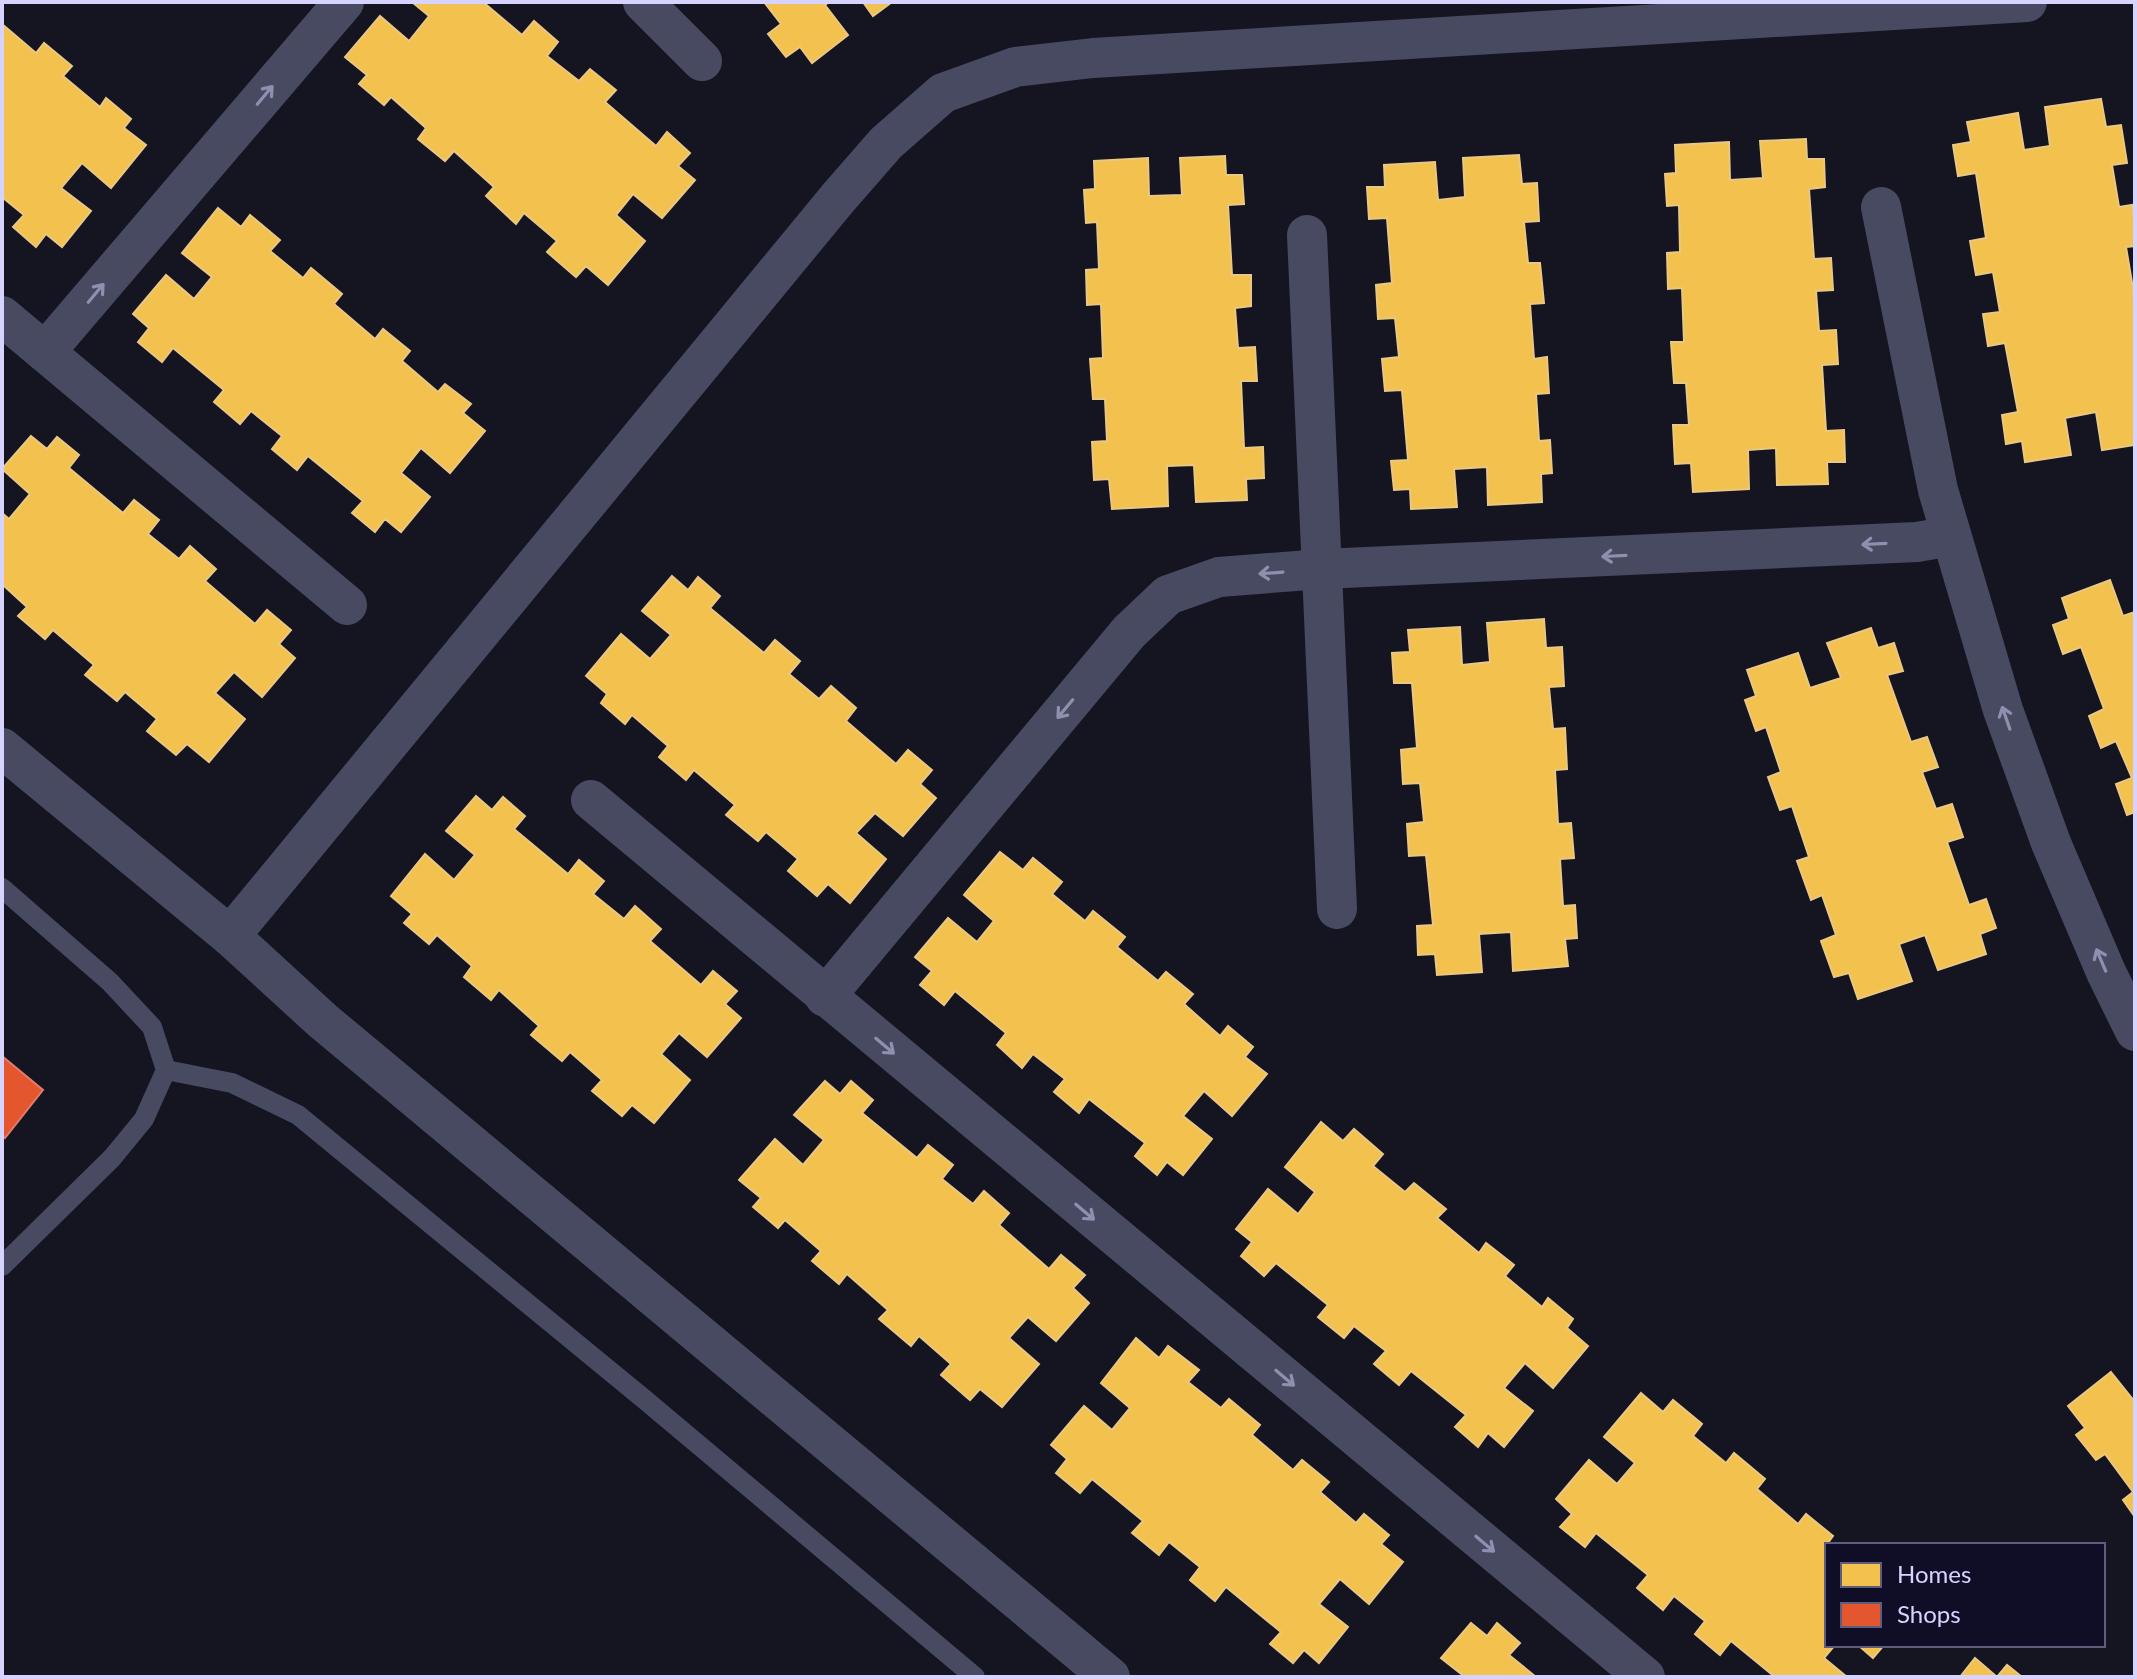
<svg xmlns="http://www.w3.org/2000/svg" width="2137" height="1679" font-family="Lato,sans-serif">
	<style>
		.homes { fill: #f2c14e; stroke: #eac783; stroke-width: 2 }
		.shops { fill: #e4572e; stroke: #e07c6d; stroke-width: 2 }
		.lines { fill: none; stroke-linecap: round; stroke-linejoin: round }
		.lane { stroke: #484a62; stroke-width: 20 }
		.street { stroke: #484a62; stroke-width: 40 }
		.oneway { stroke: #8f8fb0 }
	</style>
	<rect width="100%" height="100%" fill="#151421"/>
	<g class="homes">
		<path d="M412,2h71l39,33 12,-14 24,21 -11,14 32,25 11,-12 26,21 -11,12 51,44 11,-14 23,21 -12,13 17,14 -33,38 -29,-24 -17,21 29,26 -37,44 -22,-19 -10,11 -29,-25 10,-11 -33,-28 -8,11 -30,-28 8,-9 -40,-36 -9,10 -27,-22 8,-11 -35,-31 -7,8 -25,-21 8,-9 -22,-18 35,-41 29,25 20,-25z"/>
		<path d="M764,2h65l-4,3 23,30 -36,28 -12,-16 -14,10 -18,-23 13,-10z"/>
		<path d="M863,2h29l-19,14z"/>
		<path d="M2,24l34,29 8,-10 28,23 -9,10 37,31 6,-9 25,21 -7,9 22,17 -35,43 -29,-25 -21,25 30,23 -29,36 -16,-13 -10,13 -23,-20 11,-12 -22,-18z"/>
		<path d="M2101,99l5,28 15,-2 6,38 -15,2 7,42 13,-2 3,20v21l-9,1 9,53v145l-33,5 -6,-38 -31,6 6,37 -46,7 -3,-21 -16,3 -4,-29 16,-3 -13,-69 -17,3 -5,-32 17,-2 -7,-40 -17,3 -6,-34 16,-3 -10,-65 -18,3 -5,-31 18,-3 -4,-20 51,-9 6,37 26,-4 -5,-39z"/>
		<path d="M1806,139l1,20h17l1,28 -16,2 5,70 17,-1 2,32 -17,1 3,40 17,-1 2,34 -16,1 4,66 18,-1 1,32h-18l1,22 -51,1 -1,-37 -28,2 1,39 -56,3 -2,-29 -16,1 -2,-39h16l-3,-42h-12l-3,-41h13l-2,-54 -14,1 -1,-36 13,-1 -1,-47 -12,1 -2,-32 11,-1 -1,-28 54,-3 1,38 33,-2 -3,-37z"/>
		<path d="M1519,155l3,29 15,-1 2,38 -15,1 4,41h12l4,40 -14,1 4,55 13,-2 2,36 -13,1 3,47 11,-1 2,33 -11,1 1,28 -54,3 -1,-38 -33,2 3,38 -46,2 -1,-20 -16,1 -3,-29 17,-1 -6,-70 -17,1 -3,-32 17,-2 -4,-39 -17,1 -2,-34 16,-2 -5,-65 -18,1 -2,-32h18l-1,-22 51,-3 3,38 27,-3 -2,-39z"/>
		<path d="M1225,156l1,19h16l2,29 -16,1 4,70h19v31l-16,2 3,40 17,-1 2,34h-16l3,67 19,-1 1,31 -18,1 1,21 -51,2 -2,-37 -27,1 1,40 -56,3 -3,-30 -15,1 -2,-38 15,-1 -2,-42h-12l-3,-40 13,-1 -2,-54 -14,1 -1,-35 13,-1 -2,-47 -11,1 -2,-33 11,-1 -1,-28 54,-3 1,38 33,-1 -2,-37z"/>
		<path d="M218,208l23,19 9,-12 30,25 -10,11 33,27 8,-10 31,26 -8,10 41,35 8,-10 27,22 -8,10 36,31 7,-8 26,20 -8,9 22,18 -35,42 -29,-25 -20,25 29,24 -29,35 -16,-13 -10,13 -23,-19 11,-12 -55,-45 -11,14 -25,-21 10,-13 -31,-25 -11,13 -26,-22 10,-12 -51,-42 -11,14 -24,-20 11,-14 -16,-14 33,-39 28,24 18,-22 -30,-24z"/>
		<path d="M31,436l16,13 10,-12 22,18 -10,13 54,45 11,-13 25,20 -11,14 31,25 11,-13 26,23 -11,12 50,43 12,-14 24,20 -12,14 16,14 -33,39 -28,-25 -19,21 30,26 -36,43 -22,-18 -11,11 -29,-24 10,-12 -32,-27 -8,9 -32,-26 9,-10 -41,-35 -8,9 -27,-23 9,-9 -25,-23v-71l7,6 21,-25 -28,-25z"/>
		<path d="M672,576l16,14 10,-13 22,19 -10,12 54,45 11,-13 25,21 -11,13 30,25 12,-13 25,22 -10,13 50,43 12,-14 24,20 -12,14 16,14 -33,38 -28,-23 -19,20 30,26 -36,44 -22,-19 -11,12 -29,-25 10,-12 -32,-27 -8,9 -32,-26 9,-10 -41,-35 -8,10 -27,-23 9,-11 -36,-31 -7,9 -24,-21 6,-9 -21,-18 35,-42 29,25 21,-24 -29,-24z"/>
		<path d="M2110,580l13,36 12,-4v200l-8,3 -11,-31 16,-6 -16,-37 -15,7 -12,-32 15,-7 -23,-62 -18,7 -10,-29 16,-6 -7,-21z"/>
		<path d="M1544,619l2,29 16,-1 2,39 -15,1 4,42 12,-1 2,41 -12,1 3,54 13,-1 3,35 -14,1 3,47 12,-1 2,33 -12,1 3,27 -55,5 -2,-39 -32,2 3,38 -45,3 -2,-21 -17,1 -1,-29 16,-1 -7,-70 -17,1 -2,-32 17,-2 -4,-39 -17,1 -2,-34 16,-2 -5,-65h-18l-2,-30 18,-1 -2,-22 52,-3 2,38 28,-3 -3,-39z"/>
		<path d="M1871,628l7,20 16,-5 9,28 -16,4 24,67 16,-5 11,30 -16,5 14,37 16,-5 11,33 -16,5 22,63 17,-6 10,29 -16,6 6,20 -48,16 -13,-35 -26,9 13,37 -54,18 -9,-26 -15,4 -13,-36 15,-6 -14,-40 -11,5 -14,-39 12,-4 -17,-51 -12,4 -12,-33 13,-5 -15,-45 -10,4 -11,-31 11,-4 -9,-26 51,-17 12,35 31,-10 -14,-35z"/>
		<path d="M476,796l16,14 11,-13 22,19 -11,13 54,45 11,-14 25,21 -11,13 31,25 11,-13 26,23 -11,12 51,44 12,-14 24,20 -12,13 16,14 -34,39 -28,-24 -18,21 29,26 -36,43 -22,-18 -10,11 -30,-25 10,-11 -32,-28 -8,9 -31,-26 8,-9 -40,-36 -8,10 -27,-23 8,-11 -35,-31 -8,9 -25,-21 8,-9 -21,-18 34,-42 29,26 21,-25 -29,-24z"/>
		<path d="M1000,852l23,18 10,-12 29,24 -10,12 33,27 8,-10 32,26 -8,10 41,34 8,-9 27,22 -9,10 36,32 8,-10 25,21 -8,10 22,17 -35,42 -28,-25 -21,25 29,23 -29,36 -16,-13 -10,13 -22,-19 10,-13 -56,-44 -10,14 -25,-21 11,-13 -32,-25 -11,14 -25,-23 9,-12 -51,-42 -11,14 -24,-20 12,-14 -17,-14 33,-39 29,24 17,-21 -30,-26z"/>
		<path d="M825,1081l15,13 11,-13 22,19 -11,13 55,45 11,-13 25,20 -11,14 31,25 11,-13 25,22 -10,12 50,44 12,-14 24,20 -12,13 16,15 -33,38 -28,-24 -19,21 30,26 -37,43 -22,-18 -10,11 -29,-25 10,-11 -32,-28 -8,10 -32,-27 9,-9 -41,-36 -8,10 -27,-23 9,-10 -36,-31 -7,8 -25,-21 8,-9 -22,-18 36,-41 28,26 21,-25 -30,-25z"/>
		<path d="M1321,1122l22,19 11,-12 29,25 -10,12 32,26 9,-9 32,26 -9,9 42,35 7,-10 28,22 -9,11 37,31 6,-9 25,21 -6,9 21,18 -35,42 -28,-25 -21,25 29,23 -29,36 -16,-14 -10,14 -23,-20 11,-12 -55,-44 -12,14 -25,-21 12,-13 -32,-25 -10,12 -26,-21 10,-12 -52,-42 -12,13 -23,-20 11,-14 -16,-13 32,-40 30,25 17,-22 -30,-25z"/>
		<path d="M1136,1338l23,20 9,-12 31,24 -11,12 33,26 8,-9 31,26 -8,10 41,35 9,-10 27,22 -9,10 36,31 8,-9 25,21 -8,9 22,18 -34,42 -29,-25 -21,25 29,23 -29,36 -15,-13 -11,13 -23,-19 11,-12 -55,-45 -11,14 -25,-21 10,-13 -31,-25 -10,13 -27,-22 11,-12 -51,-42 -12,14 -24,-20 11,-14 -16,-14 33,-39 28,24 18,-22 -29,-25z"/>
		<path d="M2111,1372l24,30v115l-12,-17 10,-8 -28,-38 -9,6 -20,-25 9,-7 -17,-22z"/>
		<path d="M1641,1393l22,19 10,-12 29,24 -9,12 33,27 8,-10 31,26 -8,10 41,35 8,-10 27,22 -8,11 2,1v97h8l-11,13 23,19h-72l-44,-36 -11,14 -25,-21 10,-13 -31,-25 -11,14 -26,-22 11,-13 -52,-42 -11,14 -25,-20 12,-13 -16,-15 33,-39 28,24 18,-21 -31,-26z"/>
		<path d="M1471,1623l16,13 10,-13 23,20 -11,12 27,22h-71l-24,-19z"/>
		<path d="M1858,1645h26l-11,13z"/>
		<path d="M1975,1658l22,19 10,-12 15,12h-62z"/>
	</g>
	<path class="shops" d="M2,1056l41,34 -38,48 -3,-3z"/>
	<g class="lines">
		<g class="lane">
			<path d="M2,888l108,94 42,45 14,43 -22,49 -32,39 -110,108"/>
			<path d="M166,1070l66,13 66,32 346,284 331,278"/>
		</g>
		<g class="street">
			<path d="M643,2l59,59"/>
			<path d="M1881,207l57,283 65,220 48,133 55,129 29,59"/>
			<path d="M1307,235l30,674"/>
			<path d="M2,316l345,289"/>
			<path d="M45,352l299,-350"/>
			<path d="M2,748l228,188 93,85 787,656"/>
			<path d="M591,800l1054,877"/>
			<path d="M230,936l608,-738 48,-55 57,-50 72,-26 78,-9 934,-56"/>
			<path d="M825,997l304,-365 39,-37 51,-18 103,-8 595,-27 34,-6"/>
		</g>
	</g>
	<defs><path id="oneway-shaft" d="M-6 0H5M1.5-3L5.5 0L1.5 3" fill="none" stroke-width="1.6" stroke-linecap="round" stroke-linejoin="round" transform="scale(2)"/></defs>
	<g class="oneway">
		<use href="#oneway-shaft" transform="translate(265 95) rotate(-50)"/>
		<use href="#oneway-shaft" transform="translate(96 293) rotate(-50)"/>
		<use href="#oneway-shaft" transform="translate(1874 544) rotate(177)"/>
		<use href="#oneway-shaft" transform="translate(1614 556) rotate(177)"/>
		<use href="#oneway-shaft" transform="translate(1271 573) rotate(176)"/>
		<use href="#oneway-shaft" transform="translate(1065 709) rotate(130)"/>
		<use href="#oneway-shaft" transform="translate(2006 718) rotate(-109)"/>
		<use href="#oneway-shaft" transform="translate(2101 960) rotate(-113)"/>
		<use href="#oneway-shaft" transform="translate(885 1046) rotate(40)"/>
		<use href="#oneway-shaft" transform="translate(1085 1212) rotate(40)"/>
		<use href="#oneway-shaft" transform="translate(1285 1378) rotate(40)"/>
		<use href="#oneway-shaft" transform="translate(1485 1544) rotate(40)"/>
	</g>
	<rect width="2137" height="1679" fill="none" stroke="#d6d4ff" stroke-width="8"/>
	<rect x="1825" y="1543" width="280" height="104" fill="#100e27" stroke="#5f5d7d" stroke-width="2"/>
	<rect x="1841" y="1563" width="40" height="24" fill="#f2c14e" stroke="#5f5d7d" stroke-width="2"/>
	<text x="1897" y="1583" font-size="24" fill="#d6d4ff">Homes</text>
	<rect x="1841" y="1603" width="40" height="24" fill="#e4572e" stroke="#5f5d7d" stroke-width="2"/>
	<text x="1897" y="1623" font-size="24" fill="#d6d4ff">Shops</text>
</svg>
